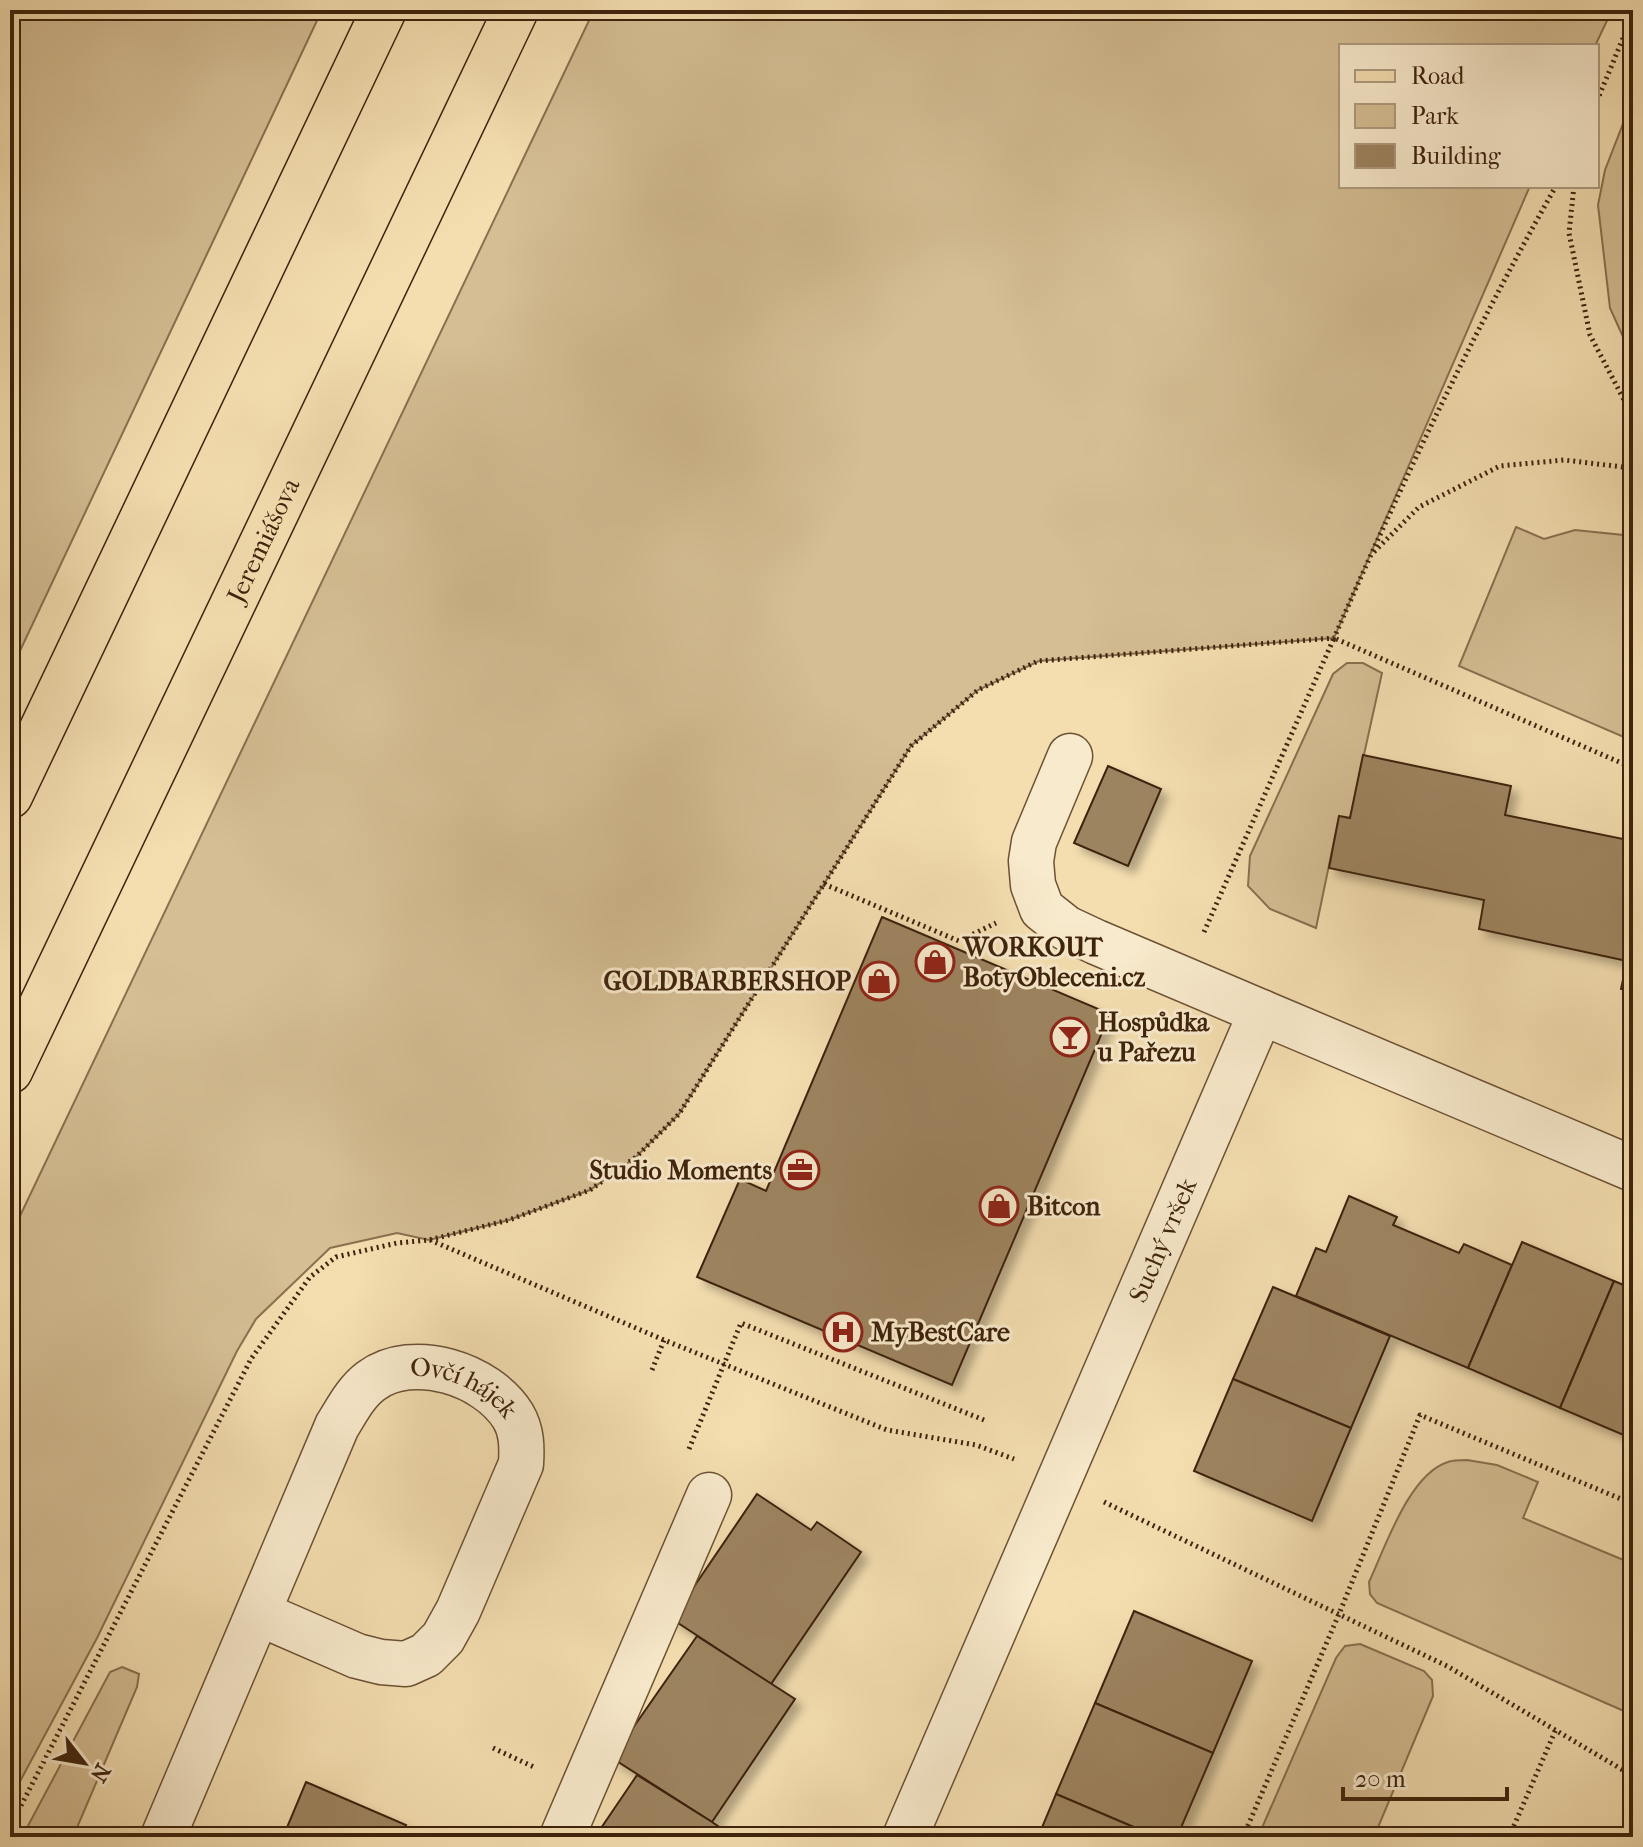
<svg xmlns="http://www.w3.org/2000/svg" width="1643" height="1847" font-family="'IM FELL French Canon',serif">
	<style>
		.green { fill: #d5be94; stroke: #8a7050; stroke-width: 2 }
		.building { fill: #9d8461; stroke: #3e230c; stroke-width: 2; filter: url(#shadow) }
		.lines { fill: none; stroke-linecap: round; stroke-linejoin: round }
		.minor-casing { stroke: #6c5235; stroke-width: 47 }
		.major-casing { stroke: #3e230c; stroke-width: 47 }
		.path { stroke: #3e230c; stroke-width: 5; stroke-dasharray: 2 4; stroke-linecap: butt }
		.minor { stroke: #f8eacc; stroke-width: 44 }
		.major { stroke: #f4deb0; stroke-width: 44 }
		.labels { text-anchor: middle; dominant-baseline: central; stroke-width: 6; stroke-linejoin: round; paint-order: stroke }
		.street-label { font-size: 26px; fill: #3e230c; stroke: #f8eacc }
		.poi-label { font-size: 26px; font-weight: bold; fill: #3e230c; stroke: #f8eacc; text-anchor: start }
	</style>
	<defs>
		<filter id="shadow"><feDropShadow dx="7" dy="7" stdDeviation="4" flood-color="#0004"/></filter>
	</defs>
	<rect width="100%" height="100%" fill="#f4deb0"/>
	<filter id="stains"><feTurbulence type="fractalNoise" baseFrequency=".0025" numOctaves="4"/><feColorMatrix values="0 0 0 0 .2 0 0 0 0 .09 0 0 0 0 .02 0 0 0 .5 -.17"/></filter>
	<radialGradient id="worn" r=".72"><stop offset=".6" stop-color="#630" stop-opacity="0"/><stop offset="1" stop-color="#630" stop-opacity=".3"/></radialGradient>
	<g class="green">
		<path d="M10,10h312l-312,662z"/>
		<path d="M594,10h1018l-17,36h-254v140h189l-196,452 -295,23 -61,29 -67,56 -232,368 -43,43 -46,33 -81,30 -80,20 -32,-7 -67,15 -74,71 -19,32 -140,287 -87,162v-563z"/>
		<path d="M1633,98v261l-23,-51 -12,-103 7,-35z"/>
		<path d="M1516,527l28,12 31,-9 58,6v205l-174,-75z"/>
		<path d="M1347,663h16l19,10 -32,145 -11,-1 -23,111 -46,-19 -22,-23 2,-30 83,-182z"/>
		<path d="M1467,1460l30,5 41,17 -15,36 110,46v151l-256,-112 -7,-9 -1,-12c16,-34 40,-108 79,-120 5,-2 13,-2 19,-2z"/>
		<path d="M1360,1644l64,27 8,9 1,16 -59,141h-116l78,-179 9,-12z"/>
		<path d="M122,1667l17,7 -2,13 -64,150h-51l88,-165z"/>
	</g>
	<g class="building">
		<path d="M1363,755l148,31 -6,29 128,26v150l-12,-2 6,-28 -148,-32 5,-29 -155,-32 10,-52 11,2z"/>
		<path d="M1108,766l53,23 -33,77 -54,-23z"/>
		<path d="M882,917l228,97 -158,371 -255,-108 43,-98 26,12z"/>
		<path d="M1349,1196l48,21 -4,8 66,28 5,-9 48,21 -44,103 -172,-72 20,-48 10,4z"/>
		<path d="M1522,1242l92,39 -54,127 -92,-40z"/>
		<path d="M1614,1281l19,8v150l-73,-31z"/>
		<path d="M1273,1287l117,49 -39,92 -118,-49z"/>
		<path d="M1233,1379l118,49 -39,93 -118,-50z"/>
		<path d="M757,1494l54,36 6,-8 44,30 -90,132 -99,-65z"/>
		<path d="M1134,1611l118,50 -39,92 -118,-50z"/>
		<path d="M697,1636l98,63 -83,123 -100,-64z"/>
		<path d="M1095,1703l118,50 -36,84h-20l-101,-43z"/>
		<path d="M637,1775l75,47 22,15h-139z"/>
		<path d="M306,1782l100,43 -5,12h-118z"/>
		<path d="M1056,1794l101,43h-119z"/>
	</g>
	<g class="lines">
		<defs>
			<g id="minor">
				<path d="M1070,756l-36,86 -3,19 2,24 9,24 24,19 30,14 165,70"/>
				<path id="s1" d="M163,1837l174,-411c10,-16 19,-34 34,-45 42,-31 116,-7 142,35 9,15 9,31 8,48l-63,147 -15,27 -17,17 -20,9 -25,-2 -24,-6 -99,-43"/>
				<path d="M562,1837l147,-342"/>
				<path id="s2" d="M905,1837l356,-825 372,157"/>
			</g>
			<g id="major">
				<path d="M10,796l374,-786"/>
				<path id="s3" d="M10,1071l506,-1061"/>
			</g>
		</defs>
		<use href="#minor" class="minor-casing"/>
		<use href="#major" class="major-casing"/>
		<g class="path">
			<path d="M1597,101l36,-87"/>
			<path d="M1574,186l-5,47 21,102 43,82"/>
			<path d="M1374,552l45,-45 81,-41 64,-6 59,7 10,4"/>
			<path d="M824,884l135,57 37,-18"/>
			<path d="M1204,932l130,-294 299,130"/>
			<path d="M430,1240l234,100 223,90 89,15 38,14"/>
			<path d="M652,1370l12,-30"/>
			<path d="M689,1449l52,-126 243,97"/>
			<path d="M1104,1502l343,164 186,110"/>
			<path d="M493,1748l43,20"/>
			<path d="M10,1827l241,-468 59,-82 26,-20 61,-14 32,-3 80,-20 81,-30 46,-33 43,-43 232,-368 67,-56 60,-29 296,-23c67,-153 139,-306 222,-452"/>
			<path d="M1243,1837l96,-223 81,-199 213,89"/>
			<path d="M1509,1837l47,-108"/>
			<path d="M1632,1837l1,-3"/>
		</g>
		<use href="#minor" class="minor"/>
		<use href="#major" class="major"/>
	</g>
	<defs>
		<symbol id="shop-ring" viewBox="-11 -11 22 22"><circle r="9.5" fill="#f8eacc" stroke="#8f2418" stroke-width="1.5"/><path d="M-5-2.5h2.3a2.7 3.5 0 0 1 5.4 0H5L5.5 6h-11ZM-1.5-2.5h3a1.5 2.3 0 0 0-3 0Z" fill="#8f2418"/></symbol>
		<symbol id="bar-ring" viewBox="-11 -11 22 22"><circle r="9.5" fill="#f8eacc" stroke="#8f2418" stroke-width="1.5"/><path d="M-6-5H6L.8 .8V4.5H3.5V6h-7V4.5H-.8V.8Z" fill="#8f2418"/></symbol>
		<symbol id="office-ring" viewBox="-11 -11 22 22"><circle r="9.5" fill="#f8eacc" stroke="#8f2418" stroke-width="1.5"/><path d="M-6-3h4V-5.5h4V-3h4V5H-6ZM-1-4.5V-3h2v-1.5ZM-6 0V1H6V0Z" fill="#8f2418"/></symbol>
		<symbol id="hospital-ring" viewBox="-11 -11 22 22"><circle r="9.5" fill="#f8eacc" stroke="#8f2418" stroke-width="1.5"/><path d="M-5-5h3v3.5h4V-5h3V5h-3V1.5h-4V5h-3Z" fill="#8f2418"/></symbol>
	</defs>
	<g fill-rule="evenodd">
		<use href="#shop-ring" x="913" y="940" width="44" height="44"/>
		<use href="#shop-ring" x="857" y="959" width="44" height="44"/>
		<use href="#bar-ring" x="1048" y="1015" width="44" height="44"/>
		<use href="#office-ring" x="778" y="1148" width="44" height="44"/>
		<use href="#shop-ring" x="977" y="1184" width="44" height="44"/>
		<use href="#hospital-ring" x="821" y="1310" width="44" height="44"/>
	</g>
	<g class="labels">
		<g class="street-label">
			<text stroke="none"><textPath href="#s3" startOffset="588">Jeremiášova</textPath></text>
			<text stroke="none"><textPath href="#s2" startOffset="650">Suchý vršek</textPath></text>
			<text stroke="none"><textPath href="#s1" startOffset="604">Ovčí hájek</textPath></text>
		</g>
		<g class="poi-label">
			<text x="963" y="947">WORKOUT<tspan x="963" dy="30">BotyObleceni.cz</tspan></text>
			<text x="851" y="981" text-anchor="end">GOLDBARBERSHOP</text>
			<text x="1098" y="1022">Hospůdka<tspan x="1098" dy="30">u Pařezu</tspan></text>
			<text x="772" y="1170" text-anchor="end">Studio Moments</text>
			<text x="1027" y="1206">Bitcon</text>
			<text x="871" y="1332">MyBestCare</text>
		</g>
	</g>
	<rect width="1643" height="1847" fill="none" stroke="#f4deb0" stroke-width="40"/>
	<rect x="12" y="12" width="1619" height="1823" fill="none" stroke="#3e230c" stroke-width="4"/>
	<rect x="20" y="20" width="1603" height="1807" fill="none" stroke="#3e230c" stroke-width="2"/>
	<rect x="1339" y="44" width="260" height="144" fill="#f8eacc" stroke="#ae9a7f" stroke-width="2"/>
	<rect x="1355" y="70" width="40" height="12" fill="#f4deb0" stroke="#ae9a7f" stroke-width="2"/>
	<text x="1411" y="84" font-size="24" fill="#3e230c">Road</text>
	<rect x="1355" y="104" width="40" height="24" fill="#d5be94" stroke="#ae9a7f" stroke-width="2"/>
	<text x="1411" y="124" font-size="24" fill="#3e230c">Park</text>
	<rect x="1355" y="144" width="40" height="24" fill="#9d8461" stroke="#ae9a7f" stroke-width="2"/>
	<text x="1411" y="164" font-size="24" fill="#3e230c">Building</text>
	<g transform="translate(84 1763) rotate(121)" stroke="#f8eacc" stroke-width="6" paint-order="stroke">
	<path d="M0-6L14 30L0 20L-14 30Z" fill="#3e230c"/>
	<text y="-12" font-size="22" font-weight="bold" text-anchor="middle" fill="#3e230c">N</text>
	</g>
	<path d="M1343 1787v12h164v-12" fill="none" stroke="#3e230c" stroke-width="4"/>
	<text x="1355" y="1787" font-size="24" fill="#3e230c" stroke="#f8eacc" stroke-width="6" paint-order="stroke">20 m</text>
	<rect width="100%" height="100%" filter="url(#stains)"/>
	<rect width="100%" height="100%" fill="url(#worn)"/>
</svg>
